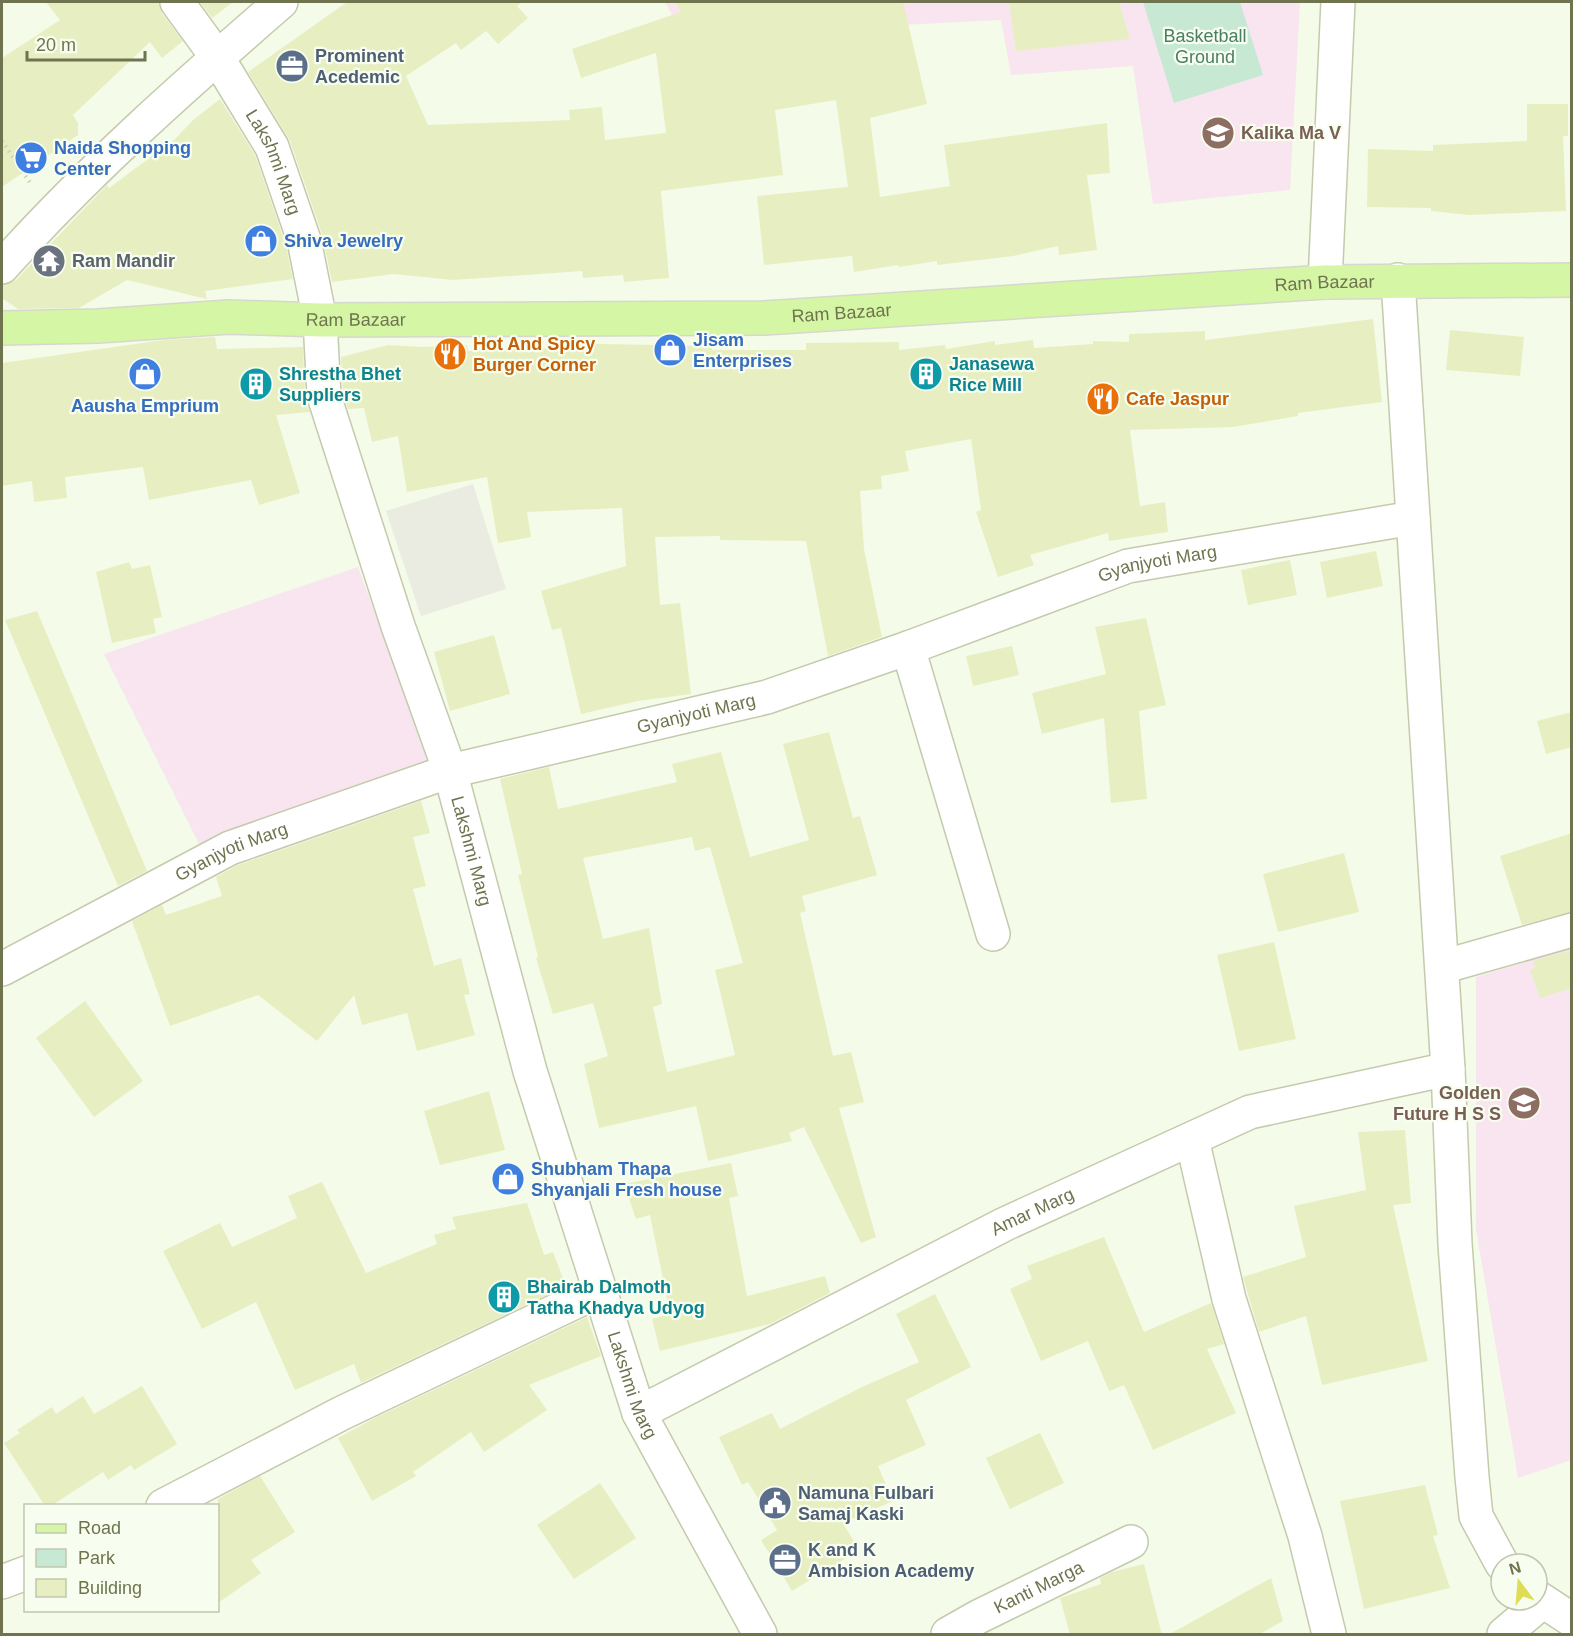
<svg xmlns="http://www.w3.org/2000/svg" width="1573" height="1636" font-family="Helvetica,sans-serif">
	<style>
		.industrial { fill: #eaece2 }
		.education { fill: #f8e5f0 }
		.green { fill: #c7e9d4 }
		.building { fill: #e7efc2; fill-rule: evenodd }
		.lines { fill: none; stroke-linecap: round; stroke-linejoin: round }
		.minor-casing { stroke: #c4caac; stroke-width: 36 }
		.major-casing { stroke: #d7d8cd; stroke-width: 36 }
		.path { stroke: #cdd4a5; stroke-width: 4; stroke-dasharray: 1.5 4.5; stroke-linecap: butt }
		.minor { stroke: #fff; stroke-width: 33 }
		.major { stroke: #d5f6a5; stroke-width: 33 }
		.labels { text-anchor: middle; dominant-baseline: central; stroke-width: 4.5; stroke-linejoin: round; paint-order: stroke }
		.park-label { font-size: 18px; fill: #497f63; stroke: #f8feef }
		.service-label { font-size: 18px; font-weight: bold; fill: #4e5e75; stroke: #f8feef; text-anchor: start }
		.education-label { font-size: 18px; font-weight: bold; fill: #785e54; stroke: #f8feef; text-anchor: start }
		.shop-label { font-size: 18px; font-weight: bold; fill: #366cbe; stroke: #f8feef; text-anchor: start }
		.street-label { font-size: 18px; fill: #6f744e; stroke: #f8feef }
		.worship-label { font-size: 18px; font-weight: bold; fill: #5b616d; stroke: #f8feef; text-anchor: start }
		.food-label { font-size: 18px; font-weight: bold; fill: #c56008; stroke: #f8feef; text-anchor: start }
		.culture-label { font-size: 18px; font-weight: bold; fill: #0d838f; stroke: #f8feef; text-anchor: start }
	</style>
	<rect width="100%" height="100%" fill="#f4fbe9"/>
	<path class="industrial" d="M473,484l33,105 -85,27 -35,-105z"/>
	<g class="education">
		<path d="M665,2h635l-10,188 -137,14 -20,-138 -122,9 -10,-55 -317,16z"/>
		<path d="M358,567l74,203 -229,82 -99,-198z"/>
		<path d="M1571,948v512l-53,18 -42,-249v-252z"/>
	</g>
	<path class="green" d="M1143,2h97l23,73 -89,28z"/>
	<g class="building">
		<path d="M46,2h113l3,11 21,28 -21,17 -12,-16 -77,73 5,8v12l-76,52v-129l58,-38z"/>
		<path d="M200,2h33l-21,16z"/>
		<path d="M347,2h176l-6,4 11,12 -30,26 -12,-13 -25,19 -5,-7 -50,33 22,49 142,-5 -1,-10 33,-3 3,33 61,-7 -10,-80 -75,25 -9,-29 109,-37 -6,-10h228l24,102 -57,14 10,79 70,-11 -6,-41 163,-22 3,50 -23,2 10,75 -38,5 -1,-9 -45,10 -76,9v-4l-38,6 -1,-2 -44,7 -2,-16 -88,9 -7,-69 91,-9 -12,-87 -61,10 8,65 -122,16 8,87 -45,4 -1,-7 -40,3 -1,-7 -129,9 -59,-6 -62,8 -10,-48 -32,-93 -42,-69z"/>
		<path d="M1009,2h110l11,37 -114,12z"/>
		<path d="M220,99l35,56 31,90 7,34 -88,12 2,8 -80,-19 -48,28 -61,1 -16,-11 1,-13 13,-5 91,-95 2,3 66,-49 18,-19z"/>
		<path d="M1527,104h41v32h-5l3,75 -97,4 -38,-4v-3l-64,-1 1,-58 65,2v-6l94,-4z"/>
		<path d="M1373,319l9,83 -84,11v3l-65,11 -103,3 10,76 25,-4 3,30 -59,9 -1,-8 -78,22 4,10 -36,12 -22,-65 5,-2 -10,-71 -66,12 4,20 -28,5 1,13 -22,2 4,58 18,88 -54,19 -22,-115 -86,-1v-4l-65,1 5,68 20,-2 11,91 -53,7 -57,13 -20,-86 -9,2 -11,-39 85,-25 -4,-58 -95,4 4,25 -33,6 -11,-66 -80,15 -9,-56 -26,6 -8,-34 -16,1 -5,-16 -2,-36 47,-12 35,2 44,-2 1,6 97,-3v-4h39l108,2v4h94v-7l93,-1v8l46,-5 1,4 49,-8v4l38,-5 1,8 59,-4v-3l36,1v-8l76,-3v9z"/>
		<path d="M1450,330l74,7 -4,39 -74,-6z"/>
		<path d="M215,337l2,12 86,-2 2,50 5,15 -34,3 24,78 -41,12 -8,-25 -102,20 -6,-33 -78,10 2,21 -33,4 -2,-21 -30,5v-123l161,-23z"/>
		<path d="M1376,551l7,35 -56,12 -7,-36z"/>
		<path d="M1290,560l7,35 -49,10 -7,-35z"/>
		<path d="M129,562l3,7 18,-4 12,52 -9,2 3,14 -44,10 -16,-71z"/>
		<path d="M37,611l110,260 -29,15 -113,-266z"/>
		<path d="M1146,618l20,87 -27,6 8,88 -36,4 -7,-85 -62,16 -10,-41 74,-19 -11,-47z"/>
		<path d="M494,635l16,59 -60,17 -16,-59z"/>
		<path d="M1012,646l7,29 -46,11 -7,-30z"/>
		<path d="M1572,712v35l-26,7 -9,-33z"/>
		<path d="M829,732l24,86 7,-2 17,59 -75,21 4,15 -6,2 33,143 18,-4 13,50 -25,6 37,129 -15,6 -57,-116 -15,6 3,8 -84,20 -12,-55 -97,22 -15,-64 24,-8 -15,-53 -40,11 -17,-56 2,-1 -20,-82 4,-1 -22,-95 49,-12 9,42 119,-27 -5,-18 49,-12 29,105 59,-17 -26,-96zM692,837l3,14 15,-4 33,116 -28,7 20,85 -68,17 -14,-65 9,-3 -13,-76 -46,11 -20,-81z"/>
		<path d="M421,801l9,32 -17,4 13,49 -13,3 21,77 27,-8 9,36 -6,1 11,40 -58,16 -10,-38 -45,12 -8,-30 -37,46 -59,-46 -88,31 -38,-105 30,-16 4,10 56,-19 -6,-19 22,-12z"/>
		<path d="M1572,833v79l-50,13 -22,-69z"/>
		<path d="M1344,853l15,59 -81,20 -15,-58z"/>
		<path d="M1274,942l22,97 -57,12 -22,-96z"/>
		<path d="M1572,950v38l-32,10 -10,-28 5,-2 -2,-7z"/>
		<path d="M85,1001l58,80 -49,36 -58,-79z"/>
		<path d="M489,1091l16,59 -65,15 -16,-54z"/>
		<path d="M1405,1130l6,73 -18,2 35,156 -106,24 -16,-69 -47,16 -16,-55 63,-20 -12,-51 72,-16 -8,-58z"/>
		<path d="M731,1163l7,33 -9,2 18,98 78,-20 5,17 -60,31 -110,27 -8,-32 18,-5 -20,-99 -14,4 -12,-35z"/>
		<path d="M322,1182l44,91 71,-29 -3,-9 22,-6 -4,-12 75,-14 17,52 9,-3 13,34 -205,97 -7,-19 -59,26 -39,-88 -54,27 -39,-78 57,-28 12,24 65,-29 -9,-22z"/>
		<path d="M1104,1237l40,95 67,-29 13,41 -17,5 29,64 -83,37 -29,-65 -15,6 -21,-50 -47,20 -31,-72 22,-10 -5,-13z"/>
		<path d="M935,1294l36,73 -65,33 20,45 -48,21 15,35 -50,22 16,27 -67,41 -31,-51 16,-10 -29,-48 -6,3 -23,-48 53,-24 8,16 82,-42 57,-25 -23,-48z"/>
		<path d="M587,1317l14,39 -72,29 18,25 -63,42 -13,-20 -58,40 3,4 -44,25 -34,-63 37,-20z"/>
		<path d="M142,1386l35,58 -43,26 -3,-5 -23,15 -5,-8 -52,34h-6l-41,-63 16,-10 -3,-3 35,-23 4,7 27,-18 11,18z"/>
		<path d="M1040,1433l24,50 -54,26 -24,-51z"/>
		<path d="M260,1476l35,56 -44,28 10,13 -43,30v-104z"/>
		<path d="M600,1483l36,55 -62,41 -37,-54z"/>
		<path d="M1425,1485l13,50 -5,1 17,52 -86,21 -24,-108z"/>
		<path d="M1144,1564l18,71h-92l-10,-37 41,-14 -1,-6 12,-6z"/>
		<path d="M1271,1578l12,43 -25,14h-90z"/>
	</g>
	<g class="lines">
		<defs>
			<g id="minor">
				<path id="s1" d="M177,2l40,55 55,90 32,93 16,80 4,76 74,230 52,145 80,300 109,342 121,221"/>
				<path d="M2,267c86,-96 182,-181 279,-265"/>
				<path d="M1398,280l50,789 7,175 17,233 4,39 26,48"/>
				<path d="M1325,282l13,-280"/>
				<path d="M908,648l85,286"/>
				<path d="M1442,967l130,-37"/>
				<path id="s2" d="M2,969l228,-121 220,-77 317,-74 141,-49 220,-82 285,-48"/>
				<path d="M1192,1139l37,160 76,237 24,98"/>
				<path id="s3" d="M639,1413l366,-189 245,-112 198,-43"/>
				<path d="M163,1506l179,-93 258,-123"/>
				<path d="M2,1582l24,-9"/>
				<path d="M1537,1597l35,23"/>
				<path id="s4" d="M948,1634l30,-17 153,-75"/>
				<path d="M1504,1634l38,-32"/>
			</g>
			<g id="major">
				<path id="s5" d="M2,328l96,-2 131,-9 91,3 444,-2 561,-36 247,-2"/>
			</g>
		</defs>
		<use href="#minor" class="minor-casing"/>
		<use href="#major" class="major-casing"/>
		<path class="path" d="M2,141l29,43"/>
		<use href="#minor" class="minor"/>
		<use href="#major" class="major"/>
	</g>
	<defs>
		<symbol id="office-disc" viewBox="-11 -11 22 22"><circle r="9.5" fill="#5c6f8a" stroke="#f8feef"/><path d="M-6-3h4V-5.5h4V-3h4V5H-6ZM-1-4.5V-3h2v-1.5ZM-6 0V1H6V0Z" fill="#fff"/></symbol>
		<symbol id="school-disc" viewBox="-11 -11 22 22"><circle r="9.5" fill="#8d6e63" stroke="#f8feef"/><path d="M0-5L7-2L0 1L-7-2ZM-4 1L0 2.5L4 1V4Q0 6-4 4Z" fill="#fff"/></symbol>
		<symbol id="supermarket-disc" viewBox="-11 -11 22 22"><circle r="9.5" fill="#3f7fe0" stroke="#f8feef"/><path d="M-6-5.5h2.5l.6 2H6L4.5 2H-2.5L-4.4-4H-6ZM-1.5 3.2a1.3 1.3 0 1 0 .1 0ZM3 3.2a1.3 1.3 0 1 0 .1 0Z" fill="#fff"/></symbol>
		<symbol id="shop-disc" viewBox="-11 -11 22 22"><circle r="9.5" fill="#3f7fe0" stroke="#f8feef"/><path d="M-5-2.5h2.3a2.7 3.5 0 0 1 5.4 0H5L5.5 6h-11ZM-1.5-2.5h3a1.5 2.3 0 0 0-3 0Z" fill="#fff"/></symbol>
		<symbol id="temple-disc" viewBox="-11 -11 22 22"><circle r="9.5" fill="#6b7280" stroke="#f8feef"/><path d="M0-6L5-2H3V0L6.5 2.5H4V6H1.5V3h-3V6H-4V2.5H-6.5L-3 0V-2H-5Z" fill="#fff"/></symbol>
		<symbol id="restaurant-disc" viewBox="-11 -11 22 22"><circle r="9.5" fill="#e8710a" stroke="#f8feef"/><path d="M-5-6h1v4h1v-4h1v4h1v-4h1v5L-1.5 .5V6h-2V.5L-5-1ZM5-6V6H3V1.5H1.5Q1.5-4 5-6Z" fill="#fff"/></symbol>
		<symbol id="building-disc" viewBox="-11 -11 22 22"><circle r="9.5" fill="#0f9aa8" stroke="#f8feef"/><path d="M-4-6H4V6H1V3H-1V6H-4ZM-2.5-4.3h1.7v1.8h-1.7ZM.8-4.3h1.7v1.8H.8ZM-2.5-1h1.7V.8h-1.7ZM.8-1h1.7V.8H.8Z" fill="#fff"/></symbol>
		<symbol id="civic-disc" viewBox="-11 -11 22 22"><circle r="9.5" fill="#5c6f8a" stroke="#f8feef"/><path d="M-.6-6.5H3V-4.5H.6V-3L4-1V1h2V6H-6V1h2V-1L-.6-3ZM-1.2 2.5V6h2.4V2.5Z" fill="#fff"/></symbol>
	</defs>
	<g fill-rule="evenodd">
		<use href="#office-disc" x="273" y="47" width="38" height="38"/>
		<use href="#school-disc" x="1199" y="114" width="38" height="38"/>
		<use href="#supermarket-disc" x="12" y="139" width="38" height="38"/>
		<use href="#shop-disc" x="242" y="222" width="38" height="38"/>
		<use href="#temple-disc" x="30" y="242" width="38" height="38"/>
		<use href="#shop-disc" x="651" y="331" width="38" height="38"/>
		<use href="#restaurant-disc" x="431" y="335" width="38" height="38"/>
		<use href="#shop-disc" x="126" y="355" width="38" height="38"/>
		<use href="#building-disc" x="907" y="355" width="38" height="38"/>
		<use href="#building-disc" x="237" y="365" width="38" height="38"/>
		<use href="#restaurant-disc" x="1084" y="380" width="38" height="38"/>
		<use href="#school-disc" x="1505" y="1084" width="38" height="38"/>
		<use href="#shop-disc" x="489" y="1160" width="38" height="38"/>
		<use href="#building-disc" x="485" y="1278" width="38" height="38"/>
		<use href="#civic-disc" x="756" y="1484" width="38" height="38"/>
		<use href="#office-disc" x="766" y="1541" width="38" height="38"/>
	</g>
	<g class="labels">
		<g class="park-label">
			<text x="1205" y="36">Basketball<tspan x="1205" dy="21">Ground</tspan></text>
		</g>
		<g class="service-label">
			<text x="315" y="56">Prominent<tspan x="315" dy="21">Acedemic</tspan></text>
			<text x="798" y="1493">Namuna Fulbari<tspan x="798" dy="21">Samaj Kaski</tspan></text>
			<text x="808" y="1550">K and K<tspan x="808" dy="21">Ambision Academy</tspan></text>
		</g>
		<g class="education-label">
			<text x="1241" y="133">Kalika Ma V</text>
			<text x="1501" y="1093" text-anchor="end">Golden<tspan x="1501" dy="21">Future H S S</tspan></text>
		</g>
		<g class="shop-label">
			<text x="54" y="148">Naida Shopping<tspan x="54" dy="21">Center</tspan></text>
			<text x="284" y="241">Shiva Jewelry</text>
			<text x="693" y="340">Jisam<tspan x="693" dy="21">Enterprises</tspan></text>
			<text x="145" y="406" text-anchor="middle">Aausha Emprium</text>
			<text x="531" y="1169">Shubham Thapa<tspan x="531" dy="21">Shyanjali Fresh house</tspan></text>
		</g>
		<g class="street-label">
			<text stroke="none"><textPath href="#s1" startOffset="188">Lakshmi Marg</textPath></text>
			<text stroke="none"><textPath href="#s5" startOffset="1324">Ram Bazaar</textPath></text>
			<text stroke="none"><textPath href="#s5" startOffset="840">Ram Bazaar</textPath></text>
			<text stroke="none"><textPath href="#s5" startOffset="354">Ram Bazaar</textPath></text>
			<text stroke="none"><textPath href="#s2" startOffset="1230">Gyanjyoti Marg</textPath></text>
			<text stroke="none"><textPath href="#s2" startOffset="744">Gyanjyoti Marg</textPath></text>
			<text stroke="none"><textPath href="#s1" startOffset="908">Lakshmi Marg</textPath></text>
			<text stroke="none"><textPath href="#s2" startOffset="258">Gyanjyoti Marg</textPath></text>
			<text stroke="none"><textPath href="#s3" startOffset="442">Amar Marg</textPath></text>
			<text stroke="none"><textPath href="#s1" startOffset="1466">Lakshmi Marg</textPath></text>
			<text stroke="none"><textPath href="#s4" startOffset="102">Kanti Marga</textPath></text>
		</g>
		<g class="worship-label">
			<text x="72" y="261">Ram Mandir</text>
		</g>
		<g class="food-label">
			<text x="473" y="344">Hot And Spicy<tspan x="473" dy="21">Burger Corner</tspan></text>
			<text x="1126" y="399">Cafe Jaspur</text>
		</g>
		<g class="culture-label">
			<text x="949" y="364">Janasewa<tspan x="949" dy="21">Rice Mill</tspan></text>
			<text x="279" y="374">Shrestha Bhet<tspan x="279" dy="21">Suppliers</tspan></text>
			<text x="527" y="1287">Bhairab Dalmoth<tspan x="527" dy="21">Tatha Khadya Udyog</tspan></text>
		</g>
	</g>
	<rect width="1573" height="1636" fill="none" stroke="#6f744e" stroke-width="6"/>
	<rect x="24" y="1504" width="195" height="108" fill="#f8feef" stroke="#c1c7af" stroke-width="1.5"/>
	<rect x="36" y="1524" width="30" height="9" fill="#d5f6a5" stroke="#c1c7af" stroke-width="1.5"/>
	<text x="78" y="1534" font-size="18" fill="#6f744e">Road</text>
	<rect x="36" y="1549" width="30" height="18" fill="#c7e9d4" stroke="#c1c7af" stroke-width="1.5"/>
	<text x="78" y="1564" font-size="18" fill="#6f744e">Park</text>
	<rect x="36" y="1579" width="30" height="18" fill="#e7efc2" stroke="#c1c7af" stroke-width="1.5"/>
	<text x="78" y="1594" font-size="18" fill="#6f744e">Building</text>
	<g transform="translate(1519 1582) rotate(344)"><circle r="28" fill="#f8feef" stroke="#c1c7af" stroke-width="1.5"/>
	<path d="M0-4.5L10 22L0 15L-10 22Z" fill="#dedd55"/>
	<text y="-9" font-size="16" font-weight="bold" text-anchor="middle" fill="#6f744e">N</text>
	</g>
	<path d="M27 51v9h118v-9" fill="none" stroke="#6f744e" stroke-width="3"/>
	<text x="36" y="51" font-size="18" fill="#6f744e" stroke="#f8feef" stroke-width="4.5" paint-order="stroke">20 m</text>
</svg>
